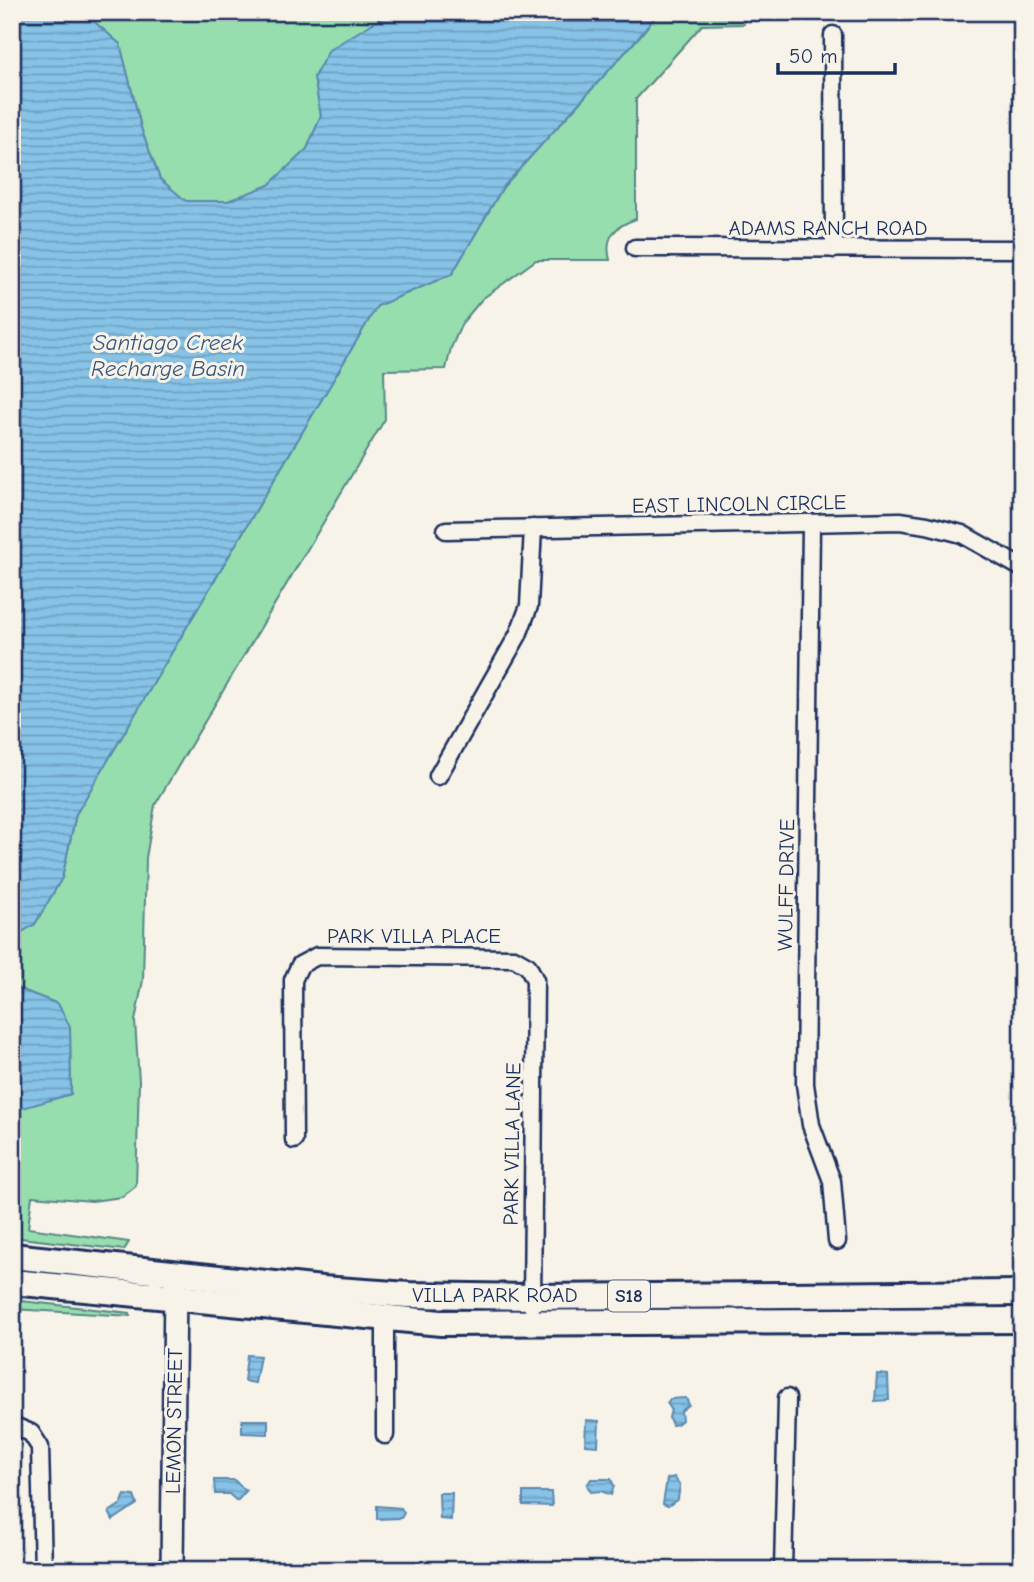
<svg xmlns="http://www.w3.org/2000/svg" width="1034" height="1582" font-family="'Comic Neue',sans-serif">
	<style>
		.green { fill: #96dead; stroke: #588686; stroke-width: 2 }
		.water { fill: url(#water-rules); stroke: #5c88b0; stroke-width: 2 }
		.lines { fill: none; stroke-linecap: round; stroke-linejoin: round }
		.street-casing { stroke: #1b2f5e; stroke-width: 21 }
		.secondary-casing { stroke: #1b2f5e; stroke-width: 26 }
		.primary-casing { stroke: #1b2f5e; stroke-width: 30 }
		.street { stroke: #f7f3e8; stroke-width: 16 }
		.secondary { stroke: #f7f3e8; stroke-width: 21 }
		.primary { stroke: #f7f3e8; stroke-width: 24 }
		.labels { text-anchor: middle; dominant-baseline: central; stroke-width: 6; stroke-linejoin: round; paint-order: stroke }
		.shield { fill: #f7f3e8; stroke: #5d6a87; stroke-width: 2 }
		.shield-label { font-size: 19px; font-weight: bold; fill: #1b2f5e }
		.street-label { font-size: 21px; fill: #1b2f5e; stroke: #f7f3e8 }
		.water-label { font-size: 23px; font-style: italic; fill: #365480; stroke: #f7f3e8 }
	</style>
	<defs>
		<pattern id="water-rules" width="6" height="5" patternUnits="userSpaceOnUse" patternTransform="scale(1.75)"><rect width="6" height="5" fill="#87c3e7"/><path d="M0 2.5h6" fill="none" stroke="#6e9fbe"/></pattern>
	</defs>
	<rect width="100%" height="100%" fill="#f7f3e8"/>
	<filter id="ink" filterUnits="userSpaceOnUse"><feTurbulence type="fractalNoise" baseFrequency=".0143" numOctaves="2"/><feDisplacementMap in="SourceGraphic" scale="14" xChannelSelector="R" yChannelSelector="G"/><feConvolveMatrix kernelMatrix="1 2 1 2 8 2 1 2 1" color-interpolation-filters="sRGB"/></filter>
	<g filter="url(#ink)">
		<g class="green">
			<path d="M83,12h308l-62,39 -15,26 7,39 -14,33 -38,36 -41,16h-43l-25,-22 -18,-48 -22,-87z"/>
			<path d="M659,12h90l-5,6v6l-42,1 -66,74v120c-21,7 -32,18 -26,41h-74l-54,39 -20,24 -11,25 -5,21 -62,1 1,49 -230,386 -9,53 -3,122 -8,41 4,60 -3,105 -14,11 -30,4 -60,-5 -4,32 101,14 -5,8 -112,-13v-130h11l48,-13 -1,-67 -12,-23 -46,-18v-48l23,-14 27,-46 14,-64 301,-508 75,-32 51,-87 135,-149z"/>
			<path d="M12,1300l118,13v3l-118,-7z"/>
		</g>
		<g class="water">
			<path d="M12,12h71l37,32 22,87 18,48 26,22h42l41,-16 38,-36 14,-33 -7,-39 15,-27 62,-38h268l-21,26 -135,149 -51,87 -75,32 -301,508 -14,64 -27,46 -23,14z"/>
			<path d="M12,986l46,18 12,23 1,67 -48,14 -11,-1z"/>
			<path d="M247,1355l13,1 -5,27 -11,-2z"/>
			<path d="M877,1374l11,1 1,25 -14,1z"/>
			<path d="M686,1398l3,7 -8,6 1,9 -5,4 -5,1 -3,-7 2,-9 -4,-6 3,-4z"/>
			<path d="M242,1420h26v14l-26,-1z"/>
			<path d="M586,1420l13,1 -1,25 -13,-1z"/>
			<path d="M674,1477l6,8 -2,14 -10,7 -5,-2 4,-25z"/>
			<path d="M591,1479h20l3,7 -3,9 -10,-4 -10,1 -4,-7z"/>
			<path d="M214,1480h20l12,11 -9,10 -8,-7h-14z"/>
			<path d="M523,1492h28l1,14 -29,-1z"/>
			<path d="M439,1493h13l-1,27 -11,-1z"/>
			<path d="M125,1495l9,1 3,8 -24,16 -4,-8 12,-8z"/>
			<path d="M377,1506l24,2 3,5 -3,5 -24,1z"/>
		</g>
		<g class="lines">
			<defs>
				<g id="street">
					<path d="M833,35l1,214"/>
					<path d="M635,248l387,1"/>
					<path d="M811,524l-6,560 6,41 21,56 5,60"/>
					<path d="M446,530l454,-9 27,4 35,9 60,34"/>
					<path d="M438,776l80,-141 11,-29 4,-78"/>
					<path d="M294,1140l-1,-160 7,-15 17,-9 197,2 14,8 7,14 -3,326"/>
					<path d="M385,1319v116"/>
					<path d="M12,1425l19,8 9,14 3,123"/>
					<path d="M783,1570l4,-172"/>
				</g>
				<path id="secondary" d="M172,1570l3,-288"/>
				<g id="primary">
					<path d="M12,1256l310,33 87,6 123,2 490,-4"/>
					<path d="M12,1282l429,41 581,-3"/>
				</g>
			</defs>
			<use href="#street" class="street-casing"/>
			<use href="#secondary" class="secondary-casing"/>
			<use href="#primary" class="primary-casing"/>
			<use href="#street" class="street"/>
			<use href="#secondary" class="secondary"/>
			<use href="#primary" class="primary"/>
		</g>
	</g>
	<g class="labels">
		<rect class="shield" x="608" y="1280.5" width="42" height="31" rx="5"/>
		<g class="shield-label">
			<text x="629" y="1296">S18</text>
		</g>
		<g class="street-label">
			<text x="828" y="228">ADAMS RANCH ROAD</text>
			<text transform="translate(739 504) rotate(-1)">EAST LINCOLN CIRCLE</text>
			<text transform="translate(786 885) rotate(-89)">WULFF DRIVE</text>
			<text x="414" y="936">PARK VILLA PLACE</text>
			<text transform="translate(512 1144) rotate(-89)">PARK VILLA LANE</text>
			<text x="495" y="1295">VILLA PARK ROAD</text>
			<text transform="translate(174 1421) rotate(-89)">LEMON STREET</text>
		</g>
		<g class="water-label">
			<text x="168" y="342">Santiago Creek<tspan x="168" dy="26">Recharge Basin</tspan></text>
		</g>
	</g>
	<rect width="1034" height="1582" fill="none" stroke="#f7f3e8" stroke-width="42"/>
	<rect x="21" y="21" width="992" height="1540" fill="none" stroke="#1b2f5e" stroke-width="2.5" filter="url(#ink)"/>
	<path d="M778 63v10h117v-10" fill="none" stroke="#1b2f5e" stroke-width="3.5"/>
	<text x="789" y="63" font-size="21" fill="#1b2f5e" stroke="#f7f3e8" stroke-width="5" paint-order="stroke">50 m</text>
</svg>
